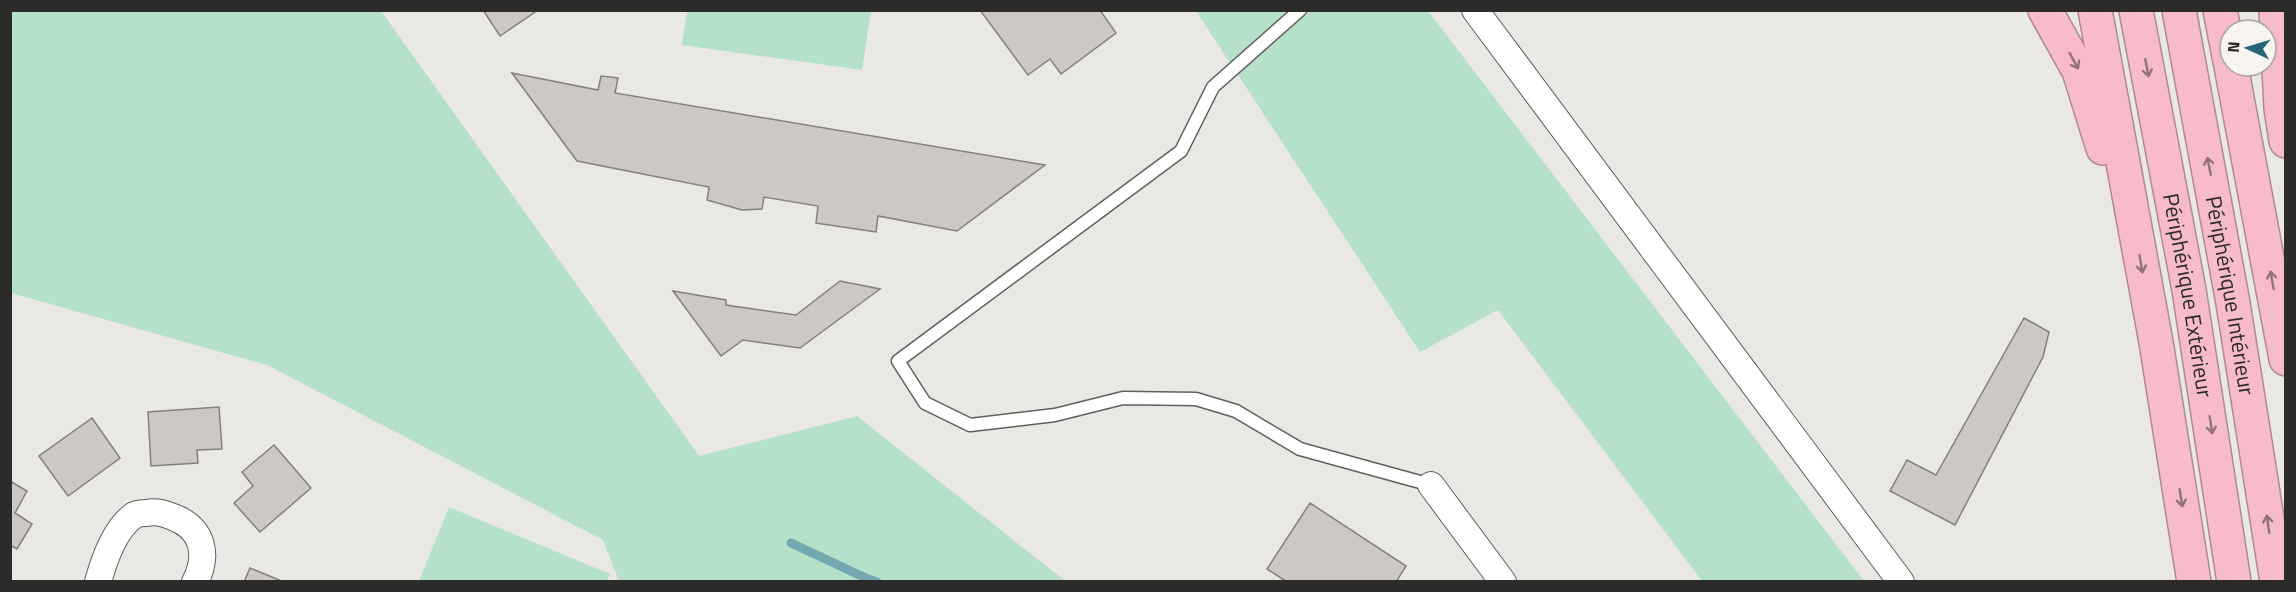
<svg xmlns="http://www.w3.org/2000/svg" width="2296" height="592" font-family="'Titillium Web',sans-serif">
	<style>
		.green { fill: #b4e1c7 }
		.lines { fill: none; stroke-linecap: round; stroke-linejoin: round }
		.stream { stroke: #73a8b1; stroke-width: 9 }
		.building { fill: #ccc8c6; stroke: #84807e; stroke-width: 1.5 }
		.service-casing { stroke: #615f5c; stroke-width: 15 }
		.minor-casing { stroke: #615f5c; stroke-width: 28 }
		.motorway-casing { stroke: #b08991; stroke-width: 36 }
		.service { stroke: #fff; stroke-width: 12 }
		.minor { stroke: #fff; stroke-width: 26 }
		.motorway { stroke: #f7bbc9; stroke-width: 33 }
		.oneway { stroke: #92737a }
		.labels { text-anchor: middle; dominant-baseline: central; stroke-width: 5; stroke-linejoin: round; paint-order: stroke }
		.street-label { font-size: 22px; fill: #2c2b2a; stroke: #f8f5f1 }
	</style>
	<rect width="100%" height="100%" fill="#eae8e4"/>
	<g class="green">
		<path d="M10,11h371l318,445 158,-40 208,165h-446l-16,-41 -336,-175 -256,-72z"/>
		<path d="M687,11h184l-9,59 -180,-25z"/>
		<path d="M1196,11h232l436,570h-162l-204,-271 -78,42z"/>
		<path d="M449,507l161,67 -3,7h-188z"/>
	</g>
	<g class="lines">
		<path class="stream" d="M791,543l77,36 9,3"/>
	</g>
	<g class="building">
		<path d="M483,10h55l-38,26z"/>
		<path d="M980,10h120l16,23 -55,41 -11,-15 -22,16z"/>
		<path d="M512,73l86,17 3,-14 17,2 -3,15 430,72 -88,66 -79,-15 -2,16 -60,-9 2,-17 -54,-9 -2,12 -20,1 -35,-10 2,-13 -132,-26z"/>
		<path d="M840,281l40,8 -80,59 -57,-8 -22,16 -48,-65 53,9v5l70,10z"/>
		<path d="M2024,318l25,14 -6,25 -88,168 -65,-34 17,-31 29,15z"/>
		<path d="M219,407l3,42 -25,1 1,13 -47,3 -3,-54z"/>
		<path d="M92,418l28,40 -52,38 -29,-40z"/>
		<path d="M274,445l37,43 -51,44 -26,-29 19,-17 -11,-14z"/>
		<path d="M10,481l17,10 -12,22 17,11 -15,25 -7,-4z"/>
		<path d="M1310,503l96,63 -10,16h-109l-20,-13z"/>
		<path d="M250,568l34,14h-40z"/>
	</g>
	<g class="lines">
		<defs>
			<path id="service" d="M1300,10l-87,77 -32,64 -283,210 27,42 45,22 85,-10 68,-17 73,1 40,12 64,38 131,36"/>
			<g id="minor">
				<path d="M1475,10l426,572"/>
				<path d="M1431,485l72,97"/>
				<path d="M98,582c6,-22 16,-52 35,-66 3,-3 9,-3 13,-3 11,-2 17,0 27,4 30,11 36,38 22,65"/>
			</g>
			<g id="motorway">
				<path d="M2045,10l34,61 24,77"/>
				<path d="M2095,10l61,332 38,240"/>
				<path id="s1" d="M2136,10l53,280 45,292"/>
				<path id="s2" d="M2179,10l54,293 44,279"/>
				<path d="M2220,10l10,51"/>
				<path d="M2276,10l5,98 5,33"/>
				<path d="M2231,66l55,293"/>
			</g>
		</defs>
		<use href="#service" class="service-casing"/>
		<use href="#minor" class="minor-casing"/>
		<use href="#motorway" class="motorway-casing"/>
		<use href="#service" class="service"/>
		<use href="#minor" class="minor"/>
		<use href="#motorway" class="motorway"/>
	</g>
	<defs><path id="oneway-shaft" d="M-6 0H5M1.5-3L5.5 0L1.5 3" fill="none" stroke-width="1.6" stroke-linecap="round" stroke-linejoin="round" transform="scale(1.5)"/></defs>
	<g class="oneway">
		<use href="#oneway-shaft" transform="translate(2074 61) rotate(61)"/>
		<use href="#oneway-shaft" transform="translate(2147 68) rotate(79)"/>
		<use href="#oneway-shaft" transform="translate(2209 166) rotate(-101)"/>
		<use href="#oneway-shaft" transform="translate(2141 264) rotate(80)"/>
		<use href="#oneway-shaft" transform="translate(2272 280) rotate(-100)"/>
		<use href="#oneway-shaft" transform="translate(2211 425) rotate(81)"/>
		<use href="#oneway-shaft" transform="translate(2181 498) rotate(81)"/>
		<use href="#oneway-shaft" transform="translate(2268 524) rotate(-98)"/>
	</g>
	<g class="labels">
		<g class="street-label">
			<text stroke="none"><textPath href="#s1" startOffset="290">Périphérique Extérieur</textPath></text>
			<text stroke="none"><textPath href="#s2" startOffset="290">Périphérique Intérieur</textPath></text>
		</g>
	</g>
	<rect width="2296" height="592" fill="none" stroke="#2c2b2a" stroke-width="24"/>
	<g transform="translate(2248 48) rotate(274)"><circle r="28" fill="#f8f5f1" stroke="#a6a4a1" stroke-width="1.5"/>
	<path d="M0-4.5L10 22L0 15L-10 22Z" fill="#26647a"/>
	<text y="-9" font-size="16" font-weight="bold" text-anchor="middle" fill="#2c2b2a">N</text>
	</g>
</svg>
